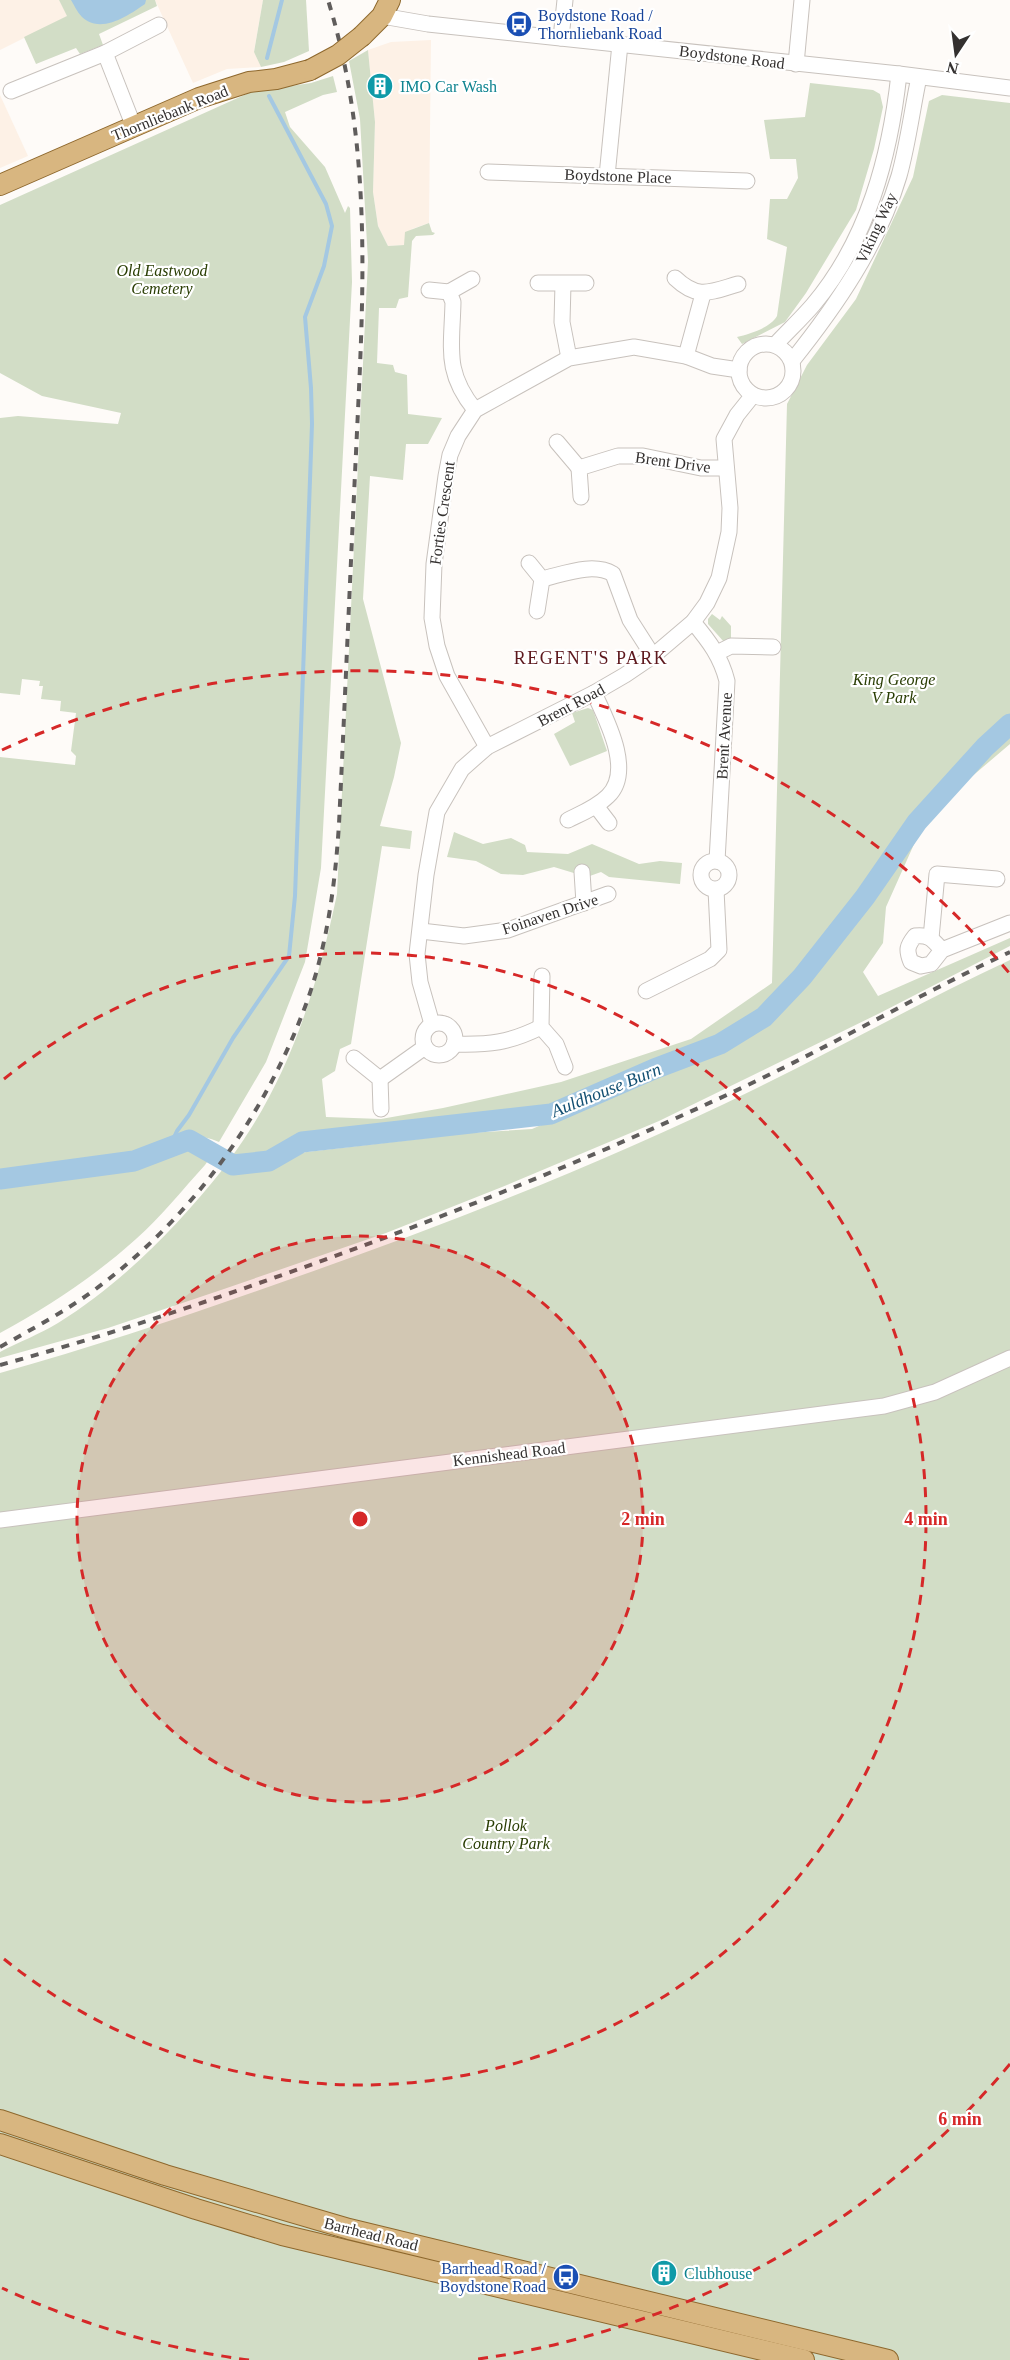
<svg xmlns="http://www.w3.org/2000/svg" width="1010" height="2360" font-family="'Times New Roman',serif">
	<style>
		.built { fill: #fdf1e6 }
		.green { fill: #d2ddc6 }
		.water { fill: #a4c8e2 }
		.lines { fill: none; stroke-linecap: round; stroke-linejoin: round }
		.stream { stroke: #a4c8e2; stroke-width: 4 }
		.river { stroke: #a4c8e2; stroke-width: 21 }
		.minor-casing { stroke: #c8c2bd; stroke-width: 17 }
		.major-casing { stroke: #8e682d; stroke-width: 22 }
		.minor { stroke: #fff; stroke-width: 15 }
		.major { stroke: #d8b680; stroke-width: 20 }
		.rail { stroke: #605d5c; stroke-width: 4; stroke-dasharray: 8 8; stroke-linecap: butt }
		.major-bridge-casing { stroke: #8e682d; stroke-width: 22; stroke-linecap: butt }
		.major-bridge { stroke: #d8b680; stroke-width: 20 }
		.ring { fill: none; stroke: #d62828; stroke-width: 3; stroke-dasharray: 10 8 }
		.labels { text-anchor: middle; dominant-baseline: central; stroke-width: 4.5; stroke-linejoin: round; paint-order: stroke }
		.transit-label { font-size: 16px; fill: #164399; stroke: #fff; text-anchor: start }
		.street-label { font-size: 16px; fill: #343130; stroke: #fff }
		.culture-label { font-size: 16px; fill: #0d838f; stroke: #fff; text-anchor: start }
		.park-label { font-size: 16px; font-style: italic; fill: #293d03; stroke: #fff }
		.neighbourhood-label { font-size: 18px; letter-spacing: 1.5px; fill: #5d181d; stroke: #fff }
		.water-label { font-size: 18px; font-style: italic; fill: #124f72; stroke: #fff }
		.centre { fill: #d62828; stroke: #fff; stroke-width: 3 }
		.ring-label { font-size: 18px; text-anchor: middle; font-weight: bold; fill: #d62828; stroke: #fff; stroke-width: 4.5; stroke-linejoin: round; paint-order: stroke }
	</style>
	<rect width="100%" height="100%" fill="#fefbf8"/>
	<g class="built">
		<path d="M0,0h59l9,16 -68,34z"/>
		<path d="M155,0h108l-9,51 7,16 -34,2 -34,14z"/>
		<path d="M431,40l-2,183 -17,6 -8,16 -16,1 -10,-20 -5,-34 2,-70 -7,-72 23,-8z"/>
		<path d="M0,95l28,61 -28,12z"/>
	</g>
	<g class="green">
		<path d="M59,0h96l2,6 -58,28 4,11 -23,9 -4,-6 -40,16 -12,-27 43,-21z"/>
		<path d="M263,0h43l3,51 -25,11 -23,5 -7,-15z"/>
		<path d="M368,50l7,72 -2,70 5,34 10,20 16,-1 1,-13 24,-9 3,9 3,1 -2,2 -17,1 -4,5 -4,56 -9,2 -3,9h-17l-2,55 16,2 2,7 12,3 1,39 34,4 -14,26h-22l-3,36 -33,-4 -7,123 38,144 -7,34 -14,49 32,5 -2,18 -28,-3 -31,198 -11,5 -5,22 -13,8 4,38 55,2 62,-11 118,-26 130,-43 81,-56 15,-579 20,-39 49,-66 57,-122 16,-76 13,-6 68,8v641l-74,63 -17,26 -33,74 -3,36 -20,29 15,24 132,-58v8l-130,67 -221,108 -157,66 -116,46 -165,57 -113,38 -108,30v-6c19,-10 40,-18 58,-29 64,-40 118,-95 165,-154 30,6 51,2 75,-16l171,-20 63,-4 228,-99c33,-33 66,-72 94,-109 26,-35 48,-72 75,-106l-63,66 -55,74 -32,38 -42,34 -187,83 -48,4 -55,9 -145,14 -24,16 -27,6h-21c59,-79 87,-170 107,-265l31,-633 -8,-142 -11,-58z"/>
		<path d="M333,76l4,16 -14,3 -38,17 5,15 35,40 20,46 3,-7 2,2 2,74 -31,586 -16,94 -39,100 -47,80c-32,-14 -59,-1 -87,17l-132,18v-420l75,8 1,-9 -5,-5 5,-38 -16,-2 1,-10 -20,-2 2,-13h-4l1,-5 -18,-2 -2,16 -20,-2v-275l18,-2 100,8 3,-11 -79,-17 -42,-23v-168l251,-113 60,-9z"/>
		<path d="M810,83l63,7 7,4 3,13 -9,42 -18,61 -50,83 -21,29 -43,22 -5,-7c13,-3 33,-9 40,-21l10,-69 -20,-8 3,-40h17l11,-21 -2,-19h-26l-6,-39 41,-3z"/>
		<path d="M712,614l8,6 2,-4 9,10v15l-7,1 -16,-18v-5z"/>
		<path d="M588,708l5,2 14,41 -37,15 -16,-32 21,-12 -3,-9z"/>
		<path d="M454,832l29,12 28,-6 14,7 2,7 41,2 24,-10 47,20 21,-3 22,2 -2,21 -71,-7 -8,-5 -14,5 -33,-10 -31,8 -22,-1 -25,-13 -29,-4z"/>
		<path d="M1010,960v1400h-1010v-987c97,-27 193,-59 288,-93 158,-55 316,-117 467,-191 86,-42 169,-89 255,-129z"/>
		<path d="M188,1144l23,12 -6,9c-22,24 -44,52 -69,74 -41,37 -88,68 -136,94v-149l135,-17z"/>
	</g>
	<path class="water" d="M71,0h75l-1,4c-16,11 -44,31 -63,13 -5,-5 -8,-12 -11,-17z"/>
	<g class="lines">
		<g class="stream">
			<path d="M267,58l15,-58"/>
			<path d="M170,1146l7,-15 12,-16 44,-77 56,-82 6,-60 17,-472 -1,-36 -6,-71 19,-51 8,-40 -6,-22 -57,-108"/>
		</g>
		<path class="river" d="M0,1179l134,-18 55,-21 44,25 36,-4 33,-19 249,-28 103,-45 66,-25 44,-27 38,-40 63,-80 52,-75 68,-75 25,-23"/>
		<defs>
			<g id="minor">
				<path d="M382,16l46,8 471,50 111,14"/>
				<path d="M561,38l4,-38"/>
				<path d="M105,53l29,74"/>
				<path d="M796,64l6,-64"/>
				<path d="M11,91l94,-38 54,-28"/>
				<path d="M488,172l259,9"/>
				<path d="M607,176l13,-132"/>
				<path d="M675,278c23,22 35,14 63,6"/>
				<path d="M538,283h48"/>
				<path d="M563,284l-1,38 7,36"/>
				<path d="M429,290l20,2 23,-13"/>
				<path d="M449,292l4,10c-1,46 -9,70 22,108"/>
				<circle cx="766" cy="371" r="27"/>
				<path d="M775,345c12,-13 26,-26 38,-40 55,-65 77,-149 86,-231"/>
				<path d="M686,356l17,-62"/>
				<path d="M792,361c44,-55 87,-117 107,-185 9,-32 13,-66 20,-99"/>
				<path d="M557,442l22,26"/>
				<path d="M581,497l-2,-29 39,-12h25l58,12h25"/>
				<path d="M529,563l13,16c22,-5 51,-17 71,-5l17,46 23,36"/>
				<path d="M537,611l5,-32"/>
				<path d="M693,622c16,19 28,35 34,59l-10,180"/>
				<path d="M717,653l14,-7 42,1"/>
				<path d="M487,747l-40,-71 -10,-30 -5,-28 2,-54 12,-88 4,-21 8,-19 17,-26 94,-52 65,-11 52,9 26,10 27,4"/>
				<path d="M596,806l13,17"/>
				<path d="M568,820c14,-7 29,-13 40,-24 26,-25 -2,-77 -14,-103"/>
				<circle cx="715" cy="875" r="14"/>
				<path d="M582,872l2,31"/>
				<path d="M421,931l43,5 44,-6 100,-36"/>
				<path d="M931,938l6,-64 60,5"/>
				<path d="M942,950c-9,-10 -13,-16 -27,-14 -8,10 -9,14 -4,26l10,4 10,-2 11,-14 68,-27"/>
				<path d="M542,976l-1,51 15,17 9,23"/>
				<path d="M646,991l64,-32 9,-9 -3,-60"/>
				<circle cx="439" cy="1039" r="16"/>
				<path d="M432,1024l-12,-42 -3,-28 9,-79 11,-63 25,-43 25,-22 107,-54 31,-18 28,-19 40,-34 14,-19 12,-25 10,-46 1,-24 -6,-69 13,-24 16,-20"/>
				<path d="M454,1044c35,1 55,-1 87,-17"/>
				<path d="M354,1058l26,21 1,30"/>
				<path d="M380,1079l45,-32"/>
				<path d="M0,1520l884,-114 51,-14 75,-34"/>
			</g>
			<g id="major">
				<path d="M362,36l20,-20 8,-16"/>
				<path d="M0,185l199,-87 50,-16 27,-3 34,-9"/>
				<path d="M0,2120l165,55 184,54 539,131"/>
				<path d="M0,2144l196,65 86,26 522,125"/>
			</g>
		</defs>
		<use href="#minor" class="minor-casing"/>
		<use href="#major" class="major-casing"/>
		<use href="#minor" class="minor"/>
		<use href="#major" class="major"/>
		<g class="rail">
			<path d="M0,1347c32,-18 64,-35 93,-56 97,-71 170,-172 212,-284 22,-59 30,-121 34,-183 6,-123 11,-247 17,-371 7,-153 18,-304 -28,-453"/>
			<path d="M0,1365c95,-26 189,-57 282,-90 159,-56 316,-119 468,-191 88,-42 172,-91 260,-132"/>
		</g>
		<defs>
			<path id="major-bridge" d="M310,70l28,-15 24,-19"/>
		</defs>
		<use href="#major-bridge" class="major-bridge-casing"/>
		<use href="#major-bridge" class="major-bridge"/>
	</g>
	<circle cx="360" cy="1519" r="283" fill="#d62828" fill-opacity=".12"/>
	<g class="ring">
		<circle cx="360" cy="1519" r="283"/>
		<path d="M4 1079A566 566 0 1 1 4 1959"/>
		<path d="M1010 2064A848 848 0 0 1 471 2360M249 2360A848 848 0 0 1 2 2288M2 750A848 848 0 0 1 1010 974"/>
	</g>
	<defs>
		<symbol id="bus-disc" viewBox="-11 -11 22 22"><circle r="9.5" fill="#1a4fb4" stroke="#fff"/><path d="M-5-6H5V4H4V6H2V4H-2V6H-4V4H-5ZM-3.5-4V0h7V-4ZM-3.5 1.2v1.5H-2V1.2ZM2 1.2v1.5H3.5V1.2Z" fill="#fff"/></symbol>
		<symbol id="building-disc" viewBox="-11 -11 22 22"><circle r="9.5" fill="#0f9aa8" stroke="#fff"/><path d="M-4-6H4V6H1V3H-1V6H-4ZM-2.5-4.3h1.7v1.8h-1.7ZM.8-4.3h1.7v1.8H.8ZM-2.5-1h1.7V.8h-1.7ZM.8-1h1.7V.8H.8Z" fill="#fff"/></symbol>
	</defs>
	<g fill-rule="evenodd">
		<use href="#bus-disc" x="504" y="9" width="30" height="30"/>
		<use href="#building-disc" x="365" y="71" width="30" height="30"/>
		<use href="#building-disc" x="649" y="2258" width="30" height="30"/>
		<use href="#bus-disc" x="551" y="2262" width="30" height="30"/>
	</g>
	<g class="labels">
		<g class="transit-label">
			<text x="538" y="15">Boydstone Road /<tspan x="538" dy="18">Thornliebank Road</tspan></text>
			<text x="546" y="2268" text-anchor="end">Barrhead Road /<tspan x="546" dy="18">Boydstone Road</tspan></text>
		</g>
		<g class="street-label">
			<text transform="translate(732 57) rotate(7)">Boydstone Road</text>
			<text transform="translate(170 113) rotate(-22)">Thornliebank Road</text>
			<text transform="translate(618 176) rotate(2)">Boydstone Place</text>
			<text transform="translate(876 228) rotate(-65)">Viking Way</text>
			<text transform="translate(673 462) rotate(8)">Brent Drive</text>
			<text transform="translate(442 513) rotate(-82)">Forties Crescent</text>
			<text transform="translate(571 705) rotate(-28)">Brent Road</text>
			<text transform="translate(724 736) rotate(-87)">Brent Avenue</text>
			<text transform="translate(550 914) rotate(-18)">Foinaven Drive</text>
			<text transform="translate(509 1454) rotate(-7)">Kennishead Road</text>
			<text transform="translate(371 2234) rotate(14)">Barrhead Road</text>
		</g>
		<g class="culture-label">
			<text x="400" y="86">IMO Car Wash</text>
			<text x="684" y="2273">Clubhouse</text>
		</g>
		<g class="park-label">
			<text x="162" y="270">Old Eastwood<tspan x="162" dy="18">Cemetery</tspan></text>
			<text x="894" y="679">King George<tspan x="894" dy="18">V Park</tspan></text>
			<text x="506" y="1825">Pollok<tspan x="506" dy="18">Country Park</tspan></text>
		</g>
		<g class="neighbourhood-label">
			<text x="591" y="658">REGENT'S PARK</text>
		</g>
		<g class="water-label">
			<text transform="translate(606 1090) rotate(-22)">Auldhouse Burn</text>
		</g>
	</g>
	<circle cx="360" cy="1519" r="9" class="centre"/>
	<g class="ring-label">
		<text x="643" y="1525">2 min</text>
		<text x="926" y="1525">4 min</text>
		<text x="960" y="2125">6 min</text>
	</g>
	<g transform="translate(956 54) rotate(193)" stroke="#ffffff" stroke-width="4.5" paint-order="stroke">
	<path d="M0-4.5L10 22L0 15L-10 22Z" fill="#343130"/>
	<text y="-9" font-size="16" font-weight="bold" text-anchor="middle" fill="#343130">N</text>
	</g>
</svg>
